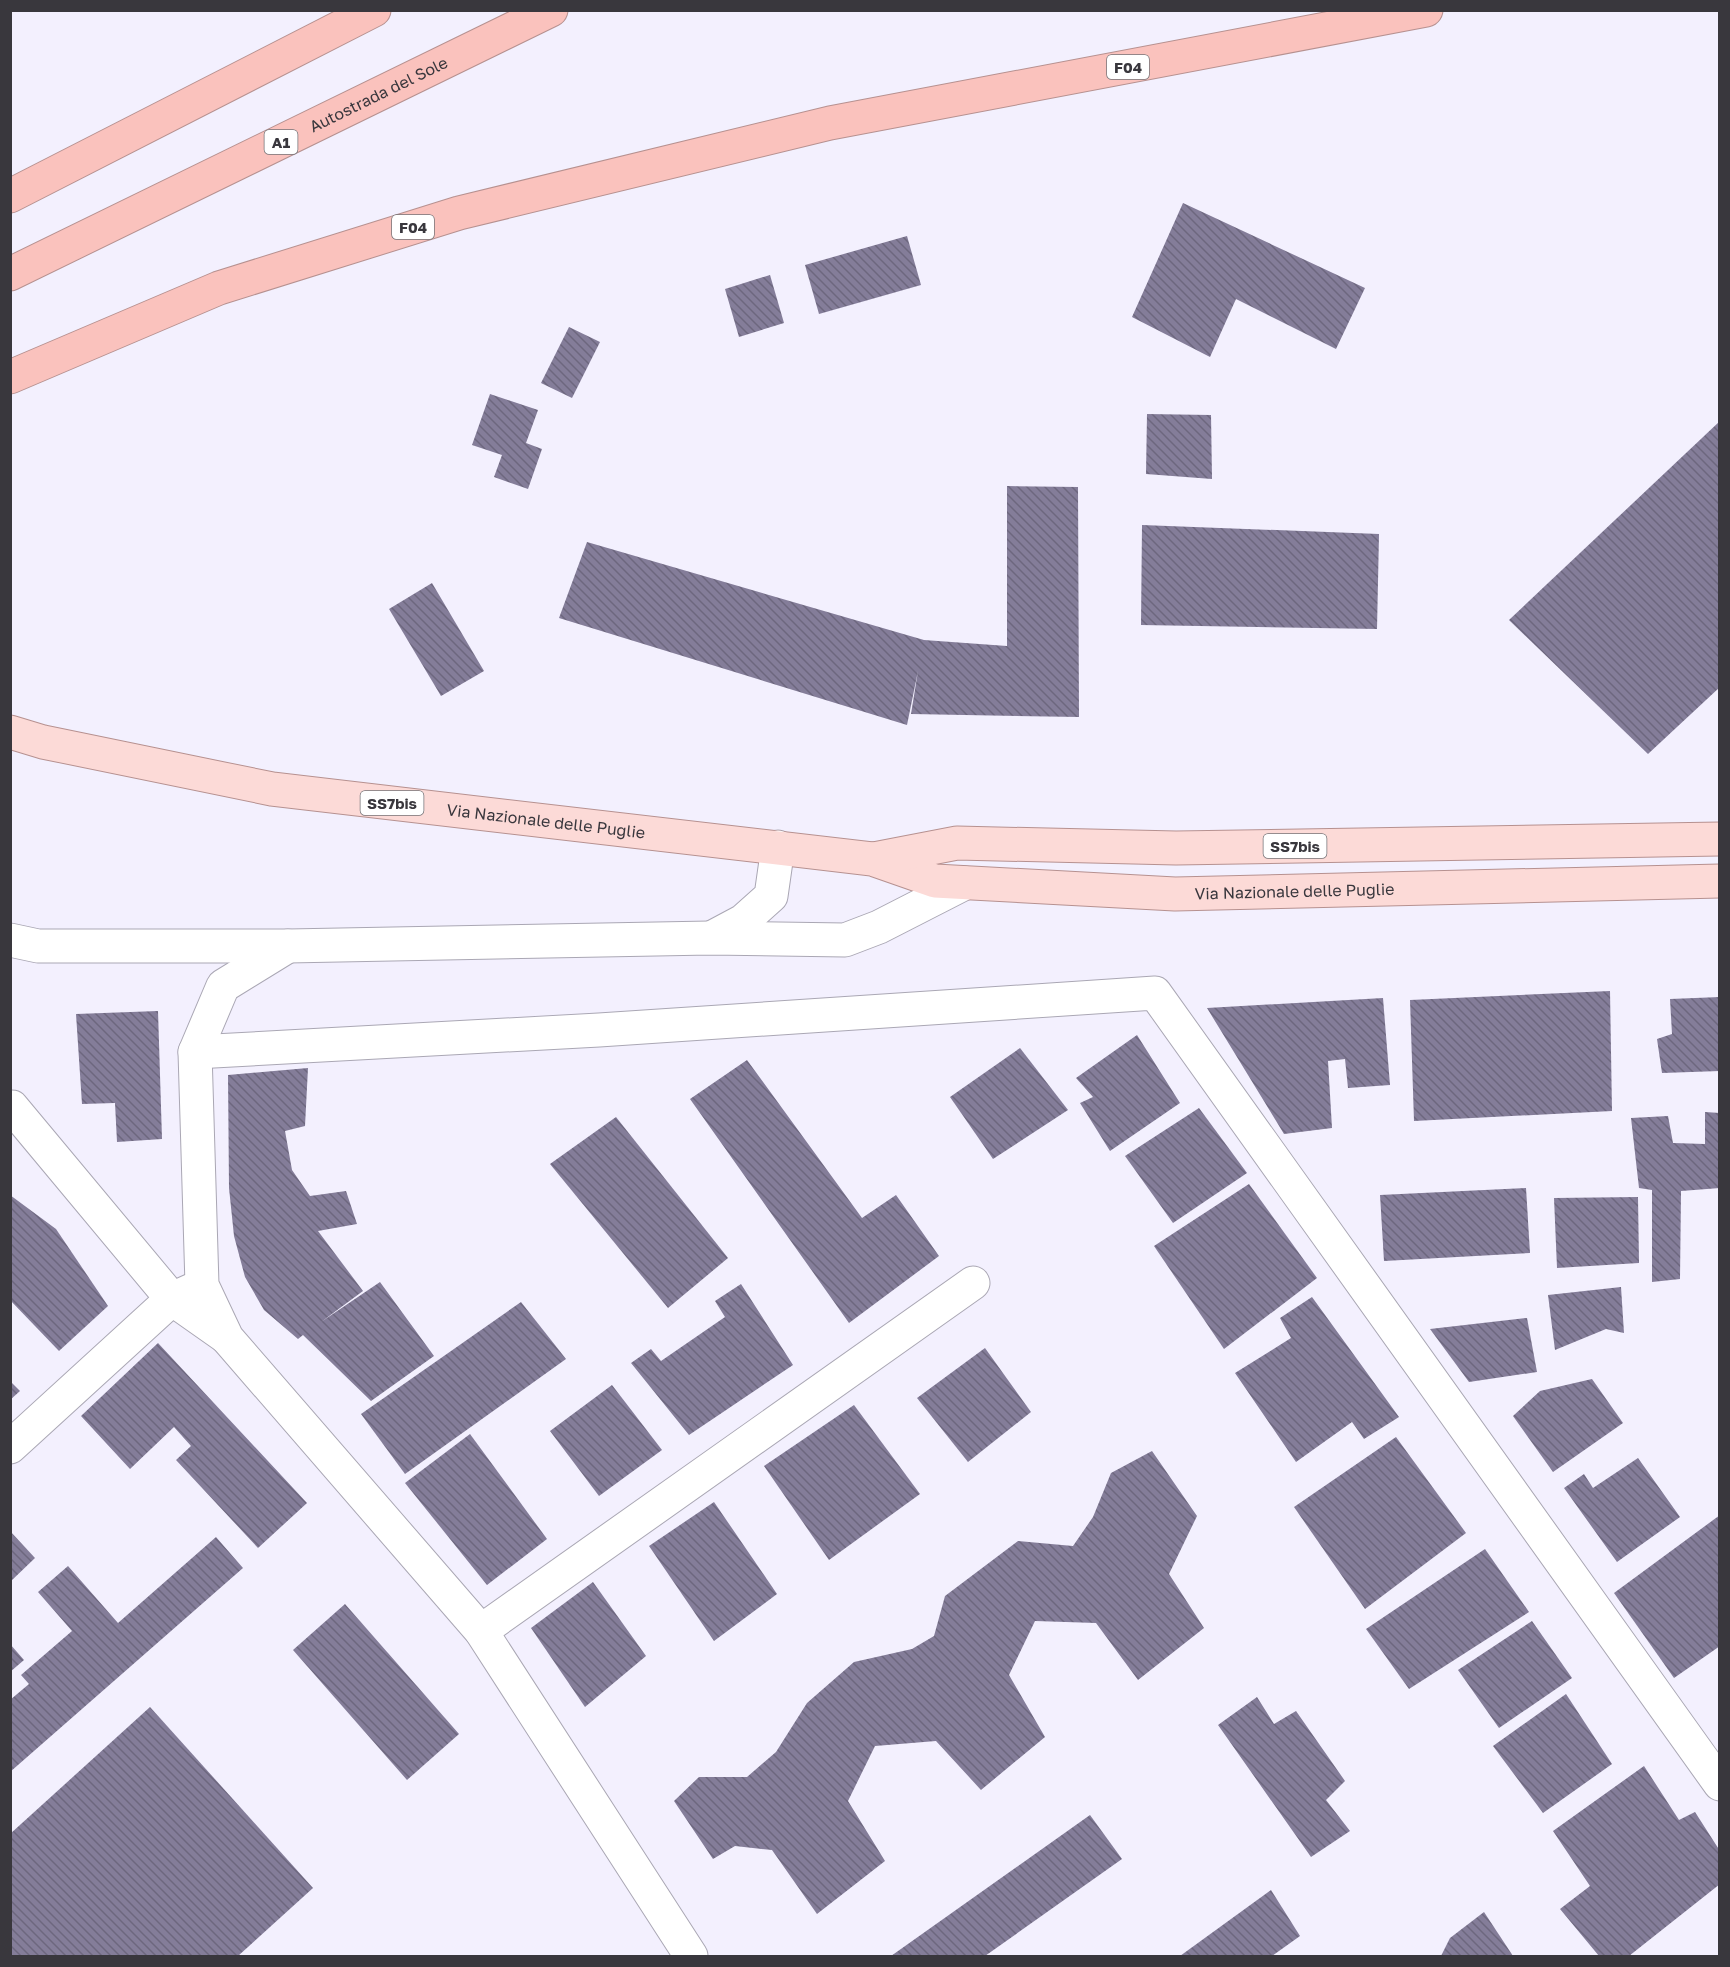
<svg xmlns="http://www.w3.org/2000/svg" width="1730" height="1967" font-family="'Golos Text',sans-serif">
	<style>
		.building { fill: url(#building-back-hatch) }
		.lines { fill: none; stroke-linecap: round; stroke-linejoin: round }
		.minor-casing { stroke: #aaa7b4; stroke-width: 35 }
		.major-casing { stroke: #b69190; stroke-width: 35 }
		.highway-casing { stroke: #b69190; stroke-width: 35 }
		.minor { stroke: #fff; stroke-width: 33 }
		.major { stroke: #fcdad7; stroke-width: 33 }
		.highway { stroke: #fac2bd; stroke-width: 33 }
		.labels { text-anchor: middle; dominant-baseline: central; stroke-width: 4.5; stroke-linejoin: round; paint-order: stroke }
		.shield { fill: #fff; stroke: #747377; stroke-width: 1.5 }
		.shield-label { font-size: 15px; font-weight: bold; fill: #39373d }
		.street-label { font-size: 16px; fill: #39373d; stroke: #fff }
	</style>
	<defs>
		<pattern id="building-back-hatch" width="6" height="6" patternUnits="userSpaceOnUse" patternTransform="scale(1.5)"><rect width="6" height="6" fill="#847d99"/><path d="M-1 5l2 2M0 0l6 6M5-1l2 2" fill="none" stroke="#6d677e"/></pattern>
	</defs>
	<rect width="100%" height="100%" fill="#f3f0fe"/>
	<g class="building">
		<path d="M1183,203l182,85 -29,61 -100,-50 -26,58 -78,-40z"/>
		<path d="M907,236l14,49 -102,29 -14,-49z"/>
		<path d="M770,275l14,48 -45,14 -14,-48z"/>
		<path d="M569,327l31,15 -28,56 -31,-15z"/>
		<path d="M490,394l48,16 -12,33 16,6 -14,40 -34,-12 8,-22 -30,-10z"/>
		<path d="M1147,414l64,1 1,64 -66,-5z"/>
		<path d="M1720,421v266l-72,67 -139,-134z"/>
		<path d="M1007,486l71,1 1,230 -168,-3 7,-43 -11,54 -348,-107 28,-76 337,98 83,6z"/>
		<path d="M1142,525l237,9 -2,95 -236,-4z"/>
		<path d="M432,583l52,88 -43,25 -52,-87z"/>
		<path d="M1610,991l2,120 -198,10 -4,-121z"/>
		<path d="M1720,997v74l-58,2 -5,-34 15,-5 -2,-35z"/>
		<path d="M1383,998l7,87 -42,3 -3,-29 -17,2 4,67 -48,6 -77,-126z"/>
		<path d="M158,1011l4,128 -45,3 -2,-39 -33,1 -6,-90z"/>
		<path d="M1137,1035l43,68 -70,48 -30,-48 13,-6 -17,-19z"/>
		<path d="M1020,1048l48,62 -75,49 -43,-62z"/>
		<path d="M747,1060l115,158 34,-23 43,61 -90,67 -159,-224z"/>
		<path d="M308,1068l-3,58 -20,5 7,39 18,26 36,-5 11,33 -39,7 45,60 -42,31 59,-40 54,74 -63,45 -68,-66 -5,4 -34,-29 -19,-33 -11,-41 -5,-48 -1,-113z"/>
		<path d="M1199,1108l48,65 -74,50 -48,-67z"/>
		<path d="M1705,1112l15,1v75l-39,3 -1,88 -28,3v-92l-13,-2 -8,-70 37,-2 5,27 32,1z"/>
		<path d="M616,1117l112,141 -60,50 -118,-144z"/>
		<path d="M1249,1184l68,94 -93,71 -70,-103z"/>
		<path d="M1526,1188l4,65 -146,8 -4,-66z"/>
		<path d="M10,1195l46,34 52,77 -49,45 -49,-51z"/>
		<path d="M1638,1197l1,66 -82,5 -3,-70z"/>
		<path d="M741,1284l52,81 -104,70 -58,-72 20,-14 10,12 64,-44 -10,-16z"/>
		<path d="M1621,1287l3,46 -18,-4 -51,21 -7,-55z"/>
		<path d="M1312,1297l87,120 -35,22 -12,-17 -56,40 -61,-89 56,-35 -11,-20z"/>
		<path d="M521,1302l45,57 -161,115 -44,-60z"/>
		<path d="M1527,1318l10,54 -68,10 -39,-53z"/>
		<path d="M158,1343l149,160 -49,45 -82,-88 15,-14 -17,-19 -44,42 -49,-53z"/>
		<path d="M985,1348l46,64 -63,50 -51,-64z"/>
		<path d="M1592,1379l31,44 -70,49 -40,-56 27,-25z"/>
		<path d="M10,1381l10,10 -10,9z"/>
		<path d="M612,1385l50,65 -63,46 -49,-65z"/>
		<path d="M854,1405l66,89 -91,66 -65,-94z"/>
		<path d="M470,1434l77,105 -60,46 -82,-102z"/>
		<path d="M1396,1437l70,96 -101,76 -71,-102z"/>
		<path d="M1152,1451l45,65 -28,58 35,54 -66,52 -42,-57 -61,-2 -26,54 36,62 -64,53 -45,-49 -61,5 -27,55 37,60 -68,53 -45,-64 -37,-4 -22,13 -39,-58 25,-24h48l29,-25 31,-49 47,-41 58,-13 22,-13 11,-40 73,-55 55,5 20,-29 18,-44z"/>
		<path d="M1638,1458l42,59 -63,45 -53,-74 20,-14 9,14z"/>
		<path d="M714,1502l63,92 -63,47 -65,-95z"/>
		<path d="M1720,1515v131l-46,32 -60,-85z"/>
		<path d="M10,1531l25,27 -25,24z"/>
		<path d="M216,1537l27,31 -233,204v-72l19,-16 -8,-9 51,-44 -34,-39 30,-26 50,57z"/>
		<path d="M1485,1549l44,63 -120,77 -43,-60z"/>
		<path d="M593,1582l53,74 -61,51 -54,-79z"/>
		<path d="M345,1604l114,130 -52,46 -114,-130z"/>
		<path d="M1532,1621l40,57 -73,50 -41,-58z"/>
		<path d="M10,1644l14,16 -14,12z"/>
		<path d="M1566,1694l46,70 -69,49 -50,-67z"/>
		<path d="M1257,1697l17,27 22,-13 49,70 -19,19 24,31 -39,26 -93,-132z"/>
		<path d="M150,1707l163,181 -75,68h-228v-122z"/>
		<path d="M1644,1766l35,54 16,-8 25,39v33l-91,72h-30l-39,-47 30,-23 -37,-55z"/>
		<path d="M1090,1815l32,44 -137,97h-94z"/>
		<path d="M1271,1890l29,46 -28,20h-92z"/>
		<path d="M1484,1912l29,44h-72l9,-18z"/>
	</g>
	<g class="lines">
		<defs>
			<g id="minor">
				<path d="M713,937l30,-16 28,-25 7,-49"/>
				<path d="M10,940l28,6h250l422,-8 135,2 34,-13 86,-44"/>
				<path d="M288,946l-65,40 -28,66 7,233 25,53 254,293 210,325"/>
				<path d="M195,1052l404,-22 556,-37 565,791"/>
				<path d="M10,1108l2,-1 160,192 54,38"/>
				<path d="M10,1447l162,-148 20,-9"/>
				<path d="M481,1631l492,-348"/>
			</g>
			<g id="major">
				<path id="s1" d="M10,732l33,10 229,47 600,70 63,22 240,13 545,-13"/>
				<path d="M874,859l83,-16 219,5 544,-9"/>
			</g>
			<g id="highway">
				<path d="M10,196l364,-186"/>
				<path id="s2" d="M10,274l541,-264"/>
				<path d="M10,377l209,-89 240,-75 371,-90 596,-113"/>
			</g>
		</defs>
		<use href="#minor" class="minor-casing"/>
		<use href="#major" class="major-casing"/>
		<use href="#highway" class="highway-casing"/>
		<use href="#minor" class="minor"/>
		<use href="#major" class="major"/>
		<use href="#highway" class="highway"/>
	</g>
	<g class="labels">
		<g class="shield">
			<rect x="1107" y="55" width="42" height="24" rx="4.5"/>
			<rect x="264.5" y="130" width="33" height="24" rx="4.5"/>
			<rect x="392" y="215" width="42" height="24" rx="4.5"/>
			<rect x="360.5" y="791" width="63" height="24" rx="4.5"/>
			<rect x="1263.5" y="834" width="63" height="24" rx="4.5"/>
		</g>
		<g class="shield-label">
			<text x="1128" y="67">F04</text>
			<text x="281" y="142">A1</text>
			<text x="413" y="227">F04</text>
			<text x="392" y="803">SS7bis</text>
			<text x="1295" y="846">SS7bis</text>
		</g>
		<g class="street-label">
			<text stroke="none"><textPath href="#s2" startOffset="410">Autostrada del Sole</textPath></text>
			<text stroke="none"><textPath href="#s1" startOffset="544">Via Nazionale delle Puglie</textPath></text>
			<text stroke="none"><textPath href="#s1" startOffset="1299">Via Nazionale delle Puglie</textPath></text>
		</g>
	</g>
	<rect width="1730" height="1967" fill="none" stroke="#39373d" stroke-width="24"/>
</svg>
